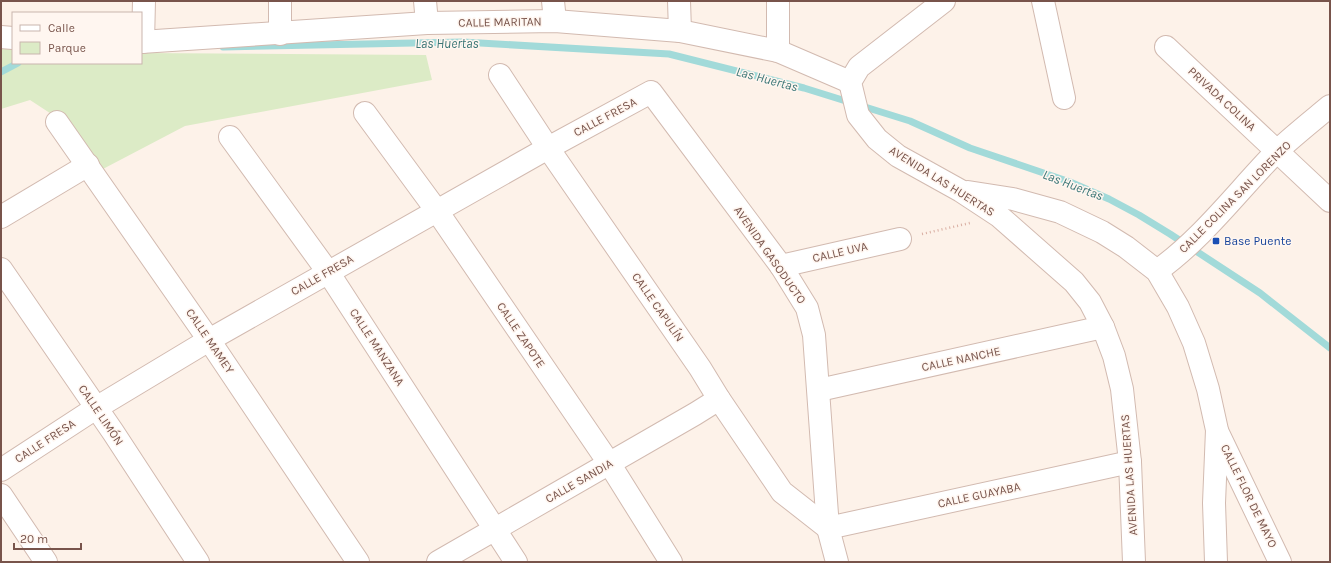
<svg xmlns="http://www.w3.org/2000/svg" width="1331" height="563" font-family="Karla,sans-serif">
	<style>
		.green { fill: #dcebc6 }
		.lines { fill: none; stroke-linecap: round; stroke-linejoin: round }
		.stream { stroke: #a2dad9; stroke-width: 7 }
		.minor-casing { stroke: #d2bab0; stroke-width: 24 }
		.path { stroke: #d9aea2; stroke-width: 2.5; stroke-dasharray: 1 3; stroke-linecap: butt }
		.minor { stroke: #fff; stroke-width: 22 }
		.transit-dot { fill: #1a4fb4; stroke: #fff6f0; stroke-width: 1.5 }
		.labels { text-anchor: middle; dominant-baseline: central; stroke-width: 3; stroke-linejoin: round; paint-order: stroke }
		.street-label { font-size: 12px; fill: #78544b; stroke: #fff6f0 }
		.transit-label { font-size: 12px; fill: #164399; stroke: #fff6f0; text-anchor: start }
		.water-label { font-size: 13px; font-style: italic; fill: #3b7676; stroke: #fff6f0 }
	</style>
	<rect width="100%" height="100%" fill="#fdf2e9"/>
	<path class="green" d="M1,45l12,3v15h128v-10l285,2 6,25 -247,46 -84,44 -42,-51 -29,-19 -29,9z"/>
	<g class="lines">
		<g class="stream">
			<path d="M223,47l240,-5 206,12 135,34 106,33 60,27 100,34 39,17 30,16 31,19 90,59 70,55"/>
			<path d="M1,72l17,-9"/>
		</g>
		<defs>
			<g id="minor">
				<path d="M425,1l2,22"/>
				<path d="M553,1l2,20"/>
				<path d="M679,1l1,30"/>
				<path d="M778,1v50"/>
				<path d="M944,1l-85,66 -9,15 8,33 19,24 21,17 63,35 38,25 75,66 16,20 13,25 11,29 8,33 8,73 4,100"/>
				<path d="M1043,1l21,97"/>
				<path d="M280,34v-33"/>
				<path d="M1,37l12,1"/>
				<path d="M141,42l286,-19 128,-2 125,10 98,20 72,31"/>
				<path d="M143,42l1,-41"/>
				<path d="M1166,47l164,154"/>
				<path d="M500,75l48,73 152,220 19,31 63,93 46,36 302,-66"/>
				<path d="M365,113l72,98 172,252 62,99"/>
				<path d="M57,122l152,218 149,222"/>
				<path d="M230,137l98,135 188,290"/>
				<path d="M968,192l45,7 47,13 42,20 24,15 31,24 21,36 16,36 14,46 9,41 -3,73 2,59"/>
				<path d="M1,217l87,-52"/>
				<path d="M781,266l119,-27"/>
				<path d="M1,269l112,163 85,130"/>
				<path d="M1157,271c46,-33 80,-79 119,-119 17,-16 36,-31 54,-46"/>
				<path d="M819,390l284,-63"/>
				<path d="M1218,433l62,129"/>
				<path d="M1,470l95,-62 113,-68 339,-192 103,-56 130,174 26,42 7,27 14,193 9,34"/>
				<path d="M1,495l45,67"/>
				<path d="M438,562l257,-148 24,-15"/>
			</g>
		</defs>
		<use href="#minor" class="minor-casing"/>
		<path class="path" d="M922,234l48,-11"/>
		<use href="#minor" class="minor"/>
	</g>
	<rect class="transit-dot" x="1212" y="237" width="8" height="8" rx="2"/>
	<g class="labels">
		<g class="street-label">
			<text transform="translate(500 22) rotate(-1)">CALLE MARITAN</text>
			<text transform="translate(1222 99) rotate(43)">PRIVADA COLINA</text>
			<text transform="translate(605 117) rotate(-28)">CALLE FRESA</text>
			<text transform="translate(942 181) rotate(32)">AVENIDA LAS HUERTAS</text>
			<text transform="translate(1235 197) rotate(-45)">CALLE COLINA SAN LORENZO</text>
			<text transform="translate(840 252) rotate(-13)">CALLE UVA</text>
			<text transform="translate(770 255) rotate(55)">AVENIDA GASODUCTO</text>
			<text transform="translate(322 275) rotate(-30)">CALLE FRESA</text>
			<text transform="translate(658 307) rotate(55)">CALLE CAPULÍN</text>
			<text transform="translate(521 335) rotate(56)">CALLE ZAPOTE</text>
			<text transform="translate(210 341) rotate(56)">CALLE MAMEY</text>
			<text transform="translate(377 347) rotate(57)">CALLE MANZANA</text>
			<text transform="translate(961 359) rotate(-12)">CALLE NANCHE</text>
			<text transform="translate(101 415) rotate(56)">CALLE LIMÓN</text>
			<text transform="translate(45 441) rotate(-33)">CALLE FRESA</text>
			<text transform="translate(1129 475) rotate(-94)">AVENIDA LAS HUERTAS</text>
			<text transform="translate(579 481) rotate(-30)">CALLE SANDIA</text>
			<text transform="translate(979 495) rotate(-12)">CALLE GUAYABA</text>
			<text transform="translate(1249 496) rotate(64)">CALLE FLOR DE MAYO</text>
		</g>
		<g class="transit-label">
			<text x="1224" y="241">Base Puente</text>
		</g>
		<g class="water-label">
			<text x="447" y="43">Las Huertas</text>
			<text transform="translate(767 79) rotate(15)">Las Huertas</text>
			<text transform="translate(1073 185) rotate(21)">Las Huertas</text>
		</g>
	</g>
	<rect width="1331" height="563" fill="none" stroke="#78544b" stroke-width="4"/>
	<rect x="12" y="12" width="130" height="52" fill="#fff6f0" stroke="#c9b5ae"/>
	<rect x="20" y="25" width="20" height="6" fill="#ffffff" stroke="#c9b5ae"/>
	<text x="48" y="32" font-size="12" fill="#78544b">Calle</text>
	<rect x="20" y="42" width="20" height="12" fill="#dcebc6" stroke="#c9b5ae"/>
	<text x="48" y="52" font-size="12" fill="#78544b">Parque</text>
	<path d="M14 543v6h67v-6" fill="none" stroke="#78544b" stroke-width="2"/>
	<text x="20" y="543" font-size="12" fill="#78544b" stroke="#fff6f0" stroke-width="3" paint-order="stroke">20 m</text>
</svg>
